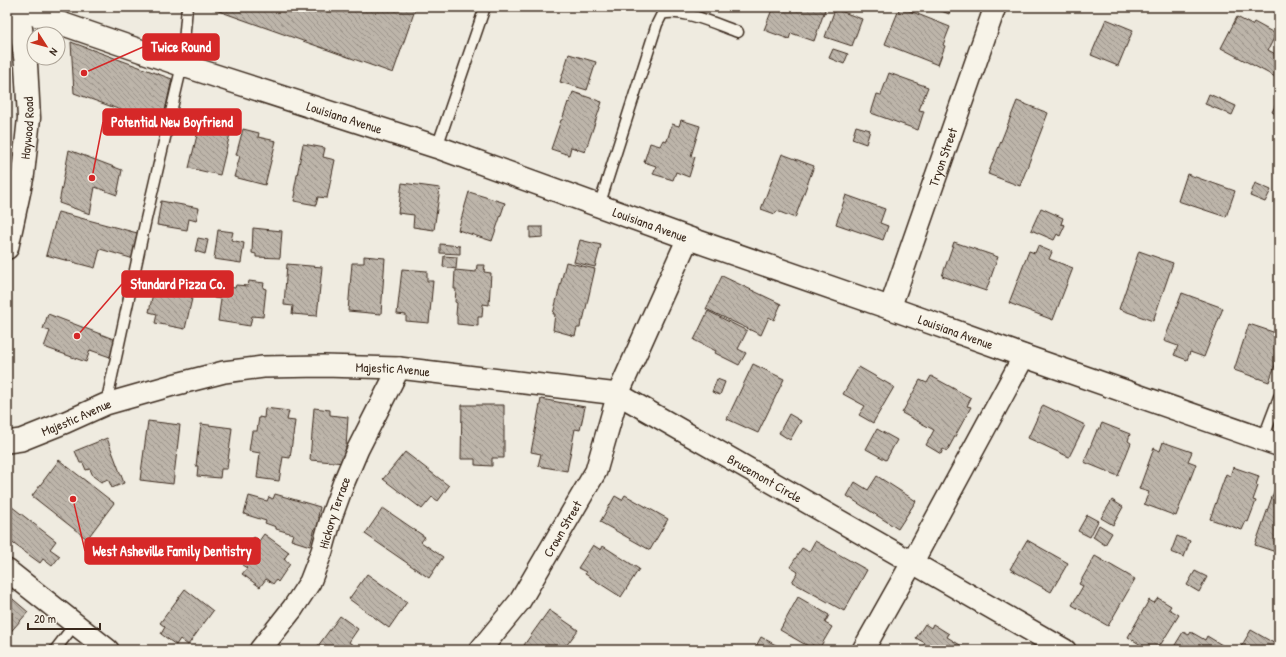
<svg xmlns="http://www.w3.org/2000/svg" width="1286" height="657" font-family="'Patrick Hand',sans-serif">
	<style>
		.building { fill: url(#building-back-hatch); stroke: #3b2a1e }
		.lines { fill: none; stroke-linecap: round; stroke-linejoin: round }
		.service-casing { stroke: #3b2a1e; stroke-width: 13 }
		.minor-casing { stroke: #3b2a1e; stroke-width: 24 }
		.tertiary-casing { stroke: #3b2a1e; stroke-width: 25 }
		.primary-casing { stroke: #3b2a1e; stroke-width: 25 }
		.service { stroke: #f7f3e8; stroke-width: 10 }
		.minor { stroke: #f7f3e8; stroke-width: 21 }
		.tertiary { stroke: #f7f3e8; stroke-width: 22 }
		.primary { stroke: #f7f3e8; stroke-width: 22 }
		.labels { text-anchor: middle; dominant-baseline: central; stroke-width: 3; stroke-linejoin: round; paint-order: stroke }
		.street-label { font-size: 13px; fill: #3b2a1e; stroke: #f7f3e8 }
		.leader { fill: none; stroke: #d62828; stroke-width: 1.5 }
		.callout-dot { fill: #d62828; stroke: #f7f3e8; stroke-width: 1.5 }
		.callout { fill: #d62828; stroke: #d62828; stroke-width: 1.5 }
		.callout-label { font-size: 14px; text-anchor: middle; font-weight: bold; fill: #fff }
	</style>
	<defs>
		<pattern id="building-back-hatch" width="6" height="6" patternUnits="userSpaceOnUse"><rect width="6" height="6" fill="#bdb5aa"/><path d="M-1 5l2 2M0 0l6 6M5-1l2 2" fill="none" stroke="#9b938a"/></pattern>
	</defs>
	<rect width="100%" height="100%" fill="#efebe0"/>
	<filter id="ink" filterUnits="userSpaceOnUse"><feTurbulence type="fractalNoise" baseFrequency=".025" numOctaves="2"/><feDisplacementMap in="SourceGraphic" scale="8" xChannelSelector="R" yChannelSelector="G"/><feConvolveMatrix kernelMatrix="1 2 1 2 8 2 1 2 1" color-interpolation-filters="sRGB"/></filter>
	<g filter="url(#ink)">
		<g class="building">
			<path d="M214,7h202l-23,66 -180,-64z"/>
			<path d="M773,7h53l-12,34 -23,-8 -2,6 -25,-9z"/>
			<path d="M900,7l50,20 -7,18 2,1 -7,19 -53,-21z"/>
			<path d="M931,7h20l-2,7z"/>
			<path d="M835,9l27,10 -10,27 -27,-9z"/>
			<path d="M1237,17l15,8 2,-3 22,12 -8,16 11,6v23l-58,-31z"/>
			<path d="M1106,19l27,11 -15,36 -27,-11z"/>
			<path d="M71,42l101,37 -10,46 -88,-32z"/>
			<path d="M833,49l15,5 -4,10 -15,-6z"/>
			<path d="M569,54l27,8 -9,28 -27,-8z"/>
			<path d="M889,73l39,14 -9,23 5,1 -6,19 -47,-17 6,-19 4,1z"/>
			<path d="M573,92l29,10 -17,50 -14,-5 -2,8 -18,-6 10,-29h1l6,-18 1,1z"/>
			<path d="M1209,94l27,12 -4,9 -27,-11z"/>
			<path d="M1017,101l31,12 -28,73 -32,-12z"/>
			<path d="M1276,104l3,2v10l-7,-4z"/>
			<path d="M681,120l19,6 -9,30 4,1 -6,20 -13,-5 -3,8 -20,-6 3,-8 -12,-4 6,-19 10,3 3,-6 4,1 5,-17 7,2z"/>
			<path d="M856,126l14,4 -4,14 -14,-5z"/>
			<path d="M199,127l31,7 -10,41 -31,-7z"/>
			<path d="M243,129l16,4 -1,4 18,4 -11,44 -31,-8 6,-21 -4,-1z"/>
			<path d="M303,144l22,4 -2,9 12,3 -8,38 -9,-1 -2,8 -22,-4 2,-9 -2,-1z"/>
			<path d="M69,150l53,20 -5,25 -22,-8 -5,27 -31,-11z"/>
			<path d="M782,154l32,12 -19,52 -18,-7 -2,3 -14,-5z"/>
			<path d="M1187,174l48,17 -9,26 -48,-16z"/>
			<path d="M402,183l38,5 -6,42 -21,-3 1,-12 -16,-2z"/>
			<path d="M1255,183l16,7 -6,12 -15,-6z"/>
			<path d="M469,192l36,11 -13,38 -34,-11z"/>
			<path d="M846,195l39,14 -5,14 8,3 -5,14 -47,-16z"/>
			<path d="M161,201l38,7 -3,13 -7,-2 -2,11 -30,-5z"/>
			<path d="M1041,208l22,10 -2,6 4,1 -5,11 -3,-2 -3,6 -23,-10z"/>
			<path d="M58,212l83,22 -7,25 -34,-10 -5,19 -49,-13z"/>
			<path d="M530,227h13v10l-13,1z"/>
			<path d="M253,228l29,3 -2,27 -24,-1v-3l-4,-1z"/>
			<path d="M218,230l15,2 -2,8 13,3 -3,20 -27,-4z"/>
			<path d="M198,238l10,2 -3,14 -10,-3z"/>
			<path d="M580,240l21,5 -6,22 -21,-5z"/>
			<path d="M954,242l44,15 -12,34 -44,-15z"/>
			<path d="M440,244l20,2v8l-20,-1z"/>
			<path d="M1038,246l14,6 -3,7 24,9 -20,52 -44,-17 20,-52 6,2z"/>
			<path d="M1139,251l34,12 -20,58 -34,-12z"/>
			<path d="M364,256l21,2 -4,56 -33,-3 4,-48h12z"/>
			<path d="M444,256l13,1 -1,12 -13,-2z"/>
			<path d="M566,262l29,7 -12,52h-2l-1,7h-3l-2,8 -22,-6 2,-16h-2z"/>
			<path d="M287,264l35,3 -5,49 -25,-2 1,-8 -9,-1z"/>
			<path d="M477,265h8l-1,7 7,1 -2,32 -6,-1 -1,13h-4v9l-21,-2v-8l-1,-1 1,-12 -2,-1 1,-13h-2l1,-19 21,2z"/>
			<path d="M402,269l25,2v10h6l-4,42 -23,-2v-6l-9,-1z"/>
			<path d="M157,274l16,3 -1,8 22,5 -9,39 -30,-6 2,-9 -8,-2z"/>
			<path d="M722,276l59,28 -7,16 -5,-3 -8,18 -55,-26z"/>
			<path d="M249,281l15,2 -1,5 3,1 -3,28 -11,-1 -2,10 -32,-5 3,-22 -7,-1 1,-10 8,1v-3l12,2 1,-3 12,1z"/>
			<path d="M1182,293l41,15 -19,49 -14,-5 -3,8 -13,-5 4,-9 -14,-5z"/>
			<path d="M708,311l39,20 -9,18 8,4 -7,12 -24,-12 1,-2 -22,-11z"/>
			<path d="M48,314l68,26 -6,17 -20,-7 -4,12 -42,-15 6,-16 -7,-2z"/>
			<path d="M1249,324l30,10v20l-10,28 -35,-12z"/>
			<path d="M753,364l31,15 -26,54 -31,-14z"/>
			<path d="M859,367l35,20 -21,36 -14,-8 6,-9 -22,-12z"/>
			<path d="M931,376l40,22 -4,8 4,1 -24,44 -4,-2 -2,5 -15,-9 8,-15 -32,-17 18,-33 7,3z"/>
			<path d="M717,379l8,3 -5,13 -8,-3z"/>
			<path d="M541,399l44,8 -5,23 -5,-1 -8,42 -29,-5 3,-12 -10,-2z"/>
			<path d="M462,405h42v53h-12v8l-17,-1v-6h-14z"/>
			<path d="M1043,405l42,20 -16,32 -41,-19z"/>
			<path d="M265,408l24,3 -2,9 8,1 -5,37 -7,-1 -4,24 -22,-3 3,-25 -11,-2 3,-20h5l2,-14 5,1z"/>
			<path d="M314,408l16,2v5l18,2 -3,46 -35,-3z"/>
			<path d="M789,414l12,7 -11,19 -11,-7z"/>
			<path d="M148,421l32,4 -7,59 -33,-4z"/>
			<path d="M1102,423l28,11 -2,7 3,2 -13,33 -34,-14 13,-32h2z"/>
			<path d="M201,424l31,4 -5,41h-6l-1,9 -23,-2 1,-10h-2z"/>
			<path d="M877,429l20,11 -11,20 -20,-11z"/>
			<path d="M107,438l17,45 -12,5 -4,-9 -7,3 -8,-6 -3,-7 -4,1 -3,-7h-3l-5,-12z"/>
			<path d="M1163,442l29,10 -4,9 8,3 -20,52 -32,-12 5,-12 -10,-3 15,-41 6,3z"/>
			<path d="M405,452l44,34 -11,15 -6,-4 -10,12 -39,-30z"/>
			<path d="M59,460l55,43 -27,36 -55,-43z"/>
			<path d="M1233,467l26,9 -3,9 2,1 -5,14 3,1 -8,21 -2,-1 -4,9 -32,-11 16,-45 4,2z"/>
			<path d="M877,476l39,25 -18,28 -51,-33 8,-14 13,8z"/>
			<path d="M1277,483l2,1v69l-24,-8z"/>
			<path d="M275,494l45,13 -2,10 5,2 -4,10 -4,-1 -5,18 -19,-6 2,-6 -17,-5v-2l-11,-4 1,-2 -22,-7 5,-18 18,5 2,-4 4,2z"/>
			<path d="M625,495l43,24 -18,31 -50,-28 15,-26 7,4z"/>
			<path d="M1112,500l11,7 -10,18 -12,-7z"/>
			<path d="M7,503l49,38 -6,8 10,7 -8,10 -9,-7 -3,4 -33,-24z"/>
			<path d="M383,508l42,29 -4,5 22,15 -14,21 -64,-44z"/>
			<path d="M1087,515l11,6 -8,16 -12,-6z"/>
			<path d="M1099,525l13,8 -7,12 -12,-8z"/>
			<path d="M264,534l25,18 -5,7 6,5 -12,18 -2,-2 -3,4 -7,-5 -6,8 -18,-13 5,-6 -5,-3 10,-14 -5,-3 7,-11 5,4z"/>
			<path d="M1177,536l13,5 -6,16 -13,-5z"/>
			<path d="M1027,540l41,23 -17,29 -41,-23z"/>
			<path d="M815,541l52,29 -23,41 -52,-29 6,-10 -8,-5 12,-19 7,4z"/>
			<path d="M593,545l8,5 2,-4 36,23 -18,28 -36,-23 1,-2 -8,-4z"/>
			<path d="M1095,556l40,23 -27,47 -36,-21 11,-19 -4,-2z"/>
			<path d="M1195,571l12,6 -8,15 -12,-7z"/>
			<path d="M367,574l40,28 -18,26 -40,-29z"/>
			<path d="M185,589l28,22 -25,34 -8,-6 -4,6 -15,-11 4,-7 -5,-4z"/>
			<path d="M7,594l21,18 -21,24z"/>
			<path d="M798,597l31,18 -4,8 7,4 -13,22 -7,-4 -1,3 -31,-18z"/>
			<path d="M1158,598l13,8 -2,3 10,6 -18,29 -1,-1 -5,7h-6l-21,-13 21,-37 5,3z"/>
			<path d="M549,610l29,20 -15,20h-32l-7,-5z"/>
			<path d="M340,616l18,13 -9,13 10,8h-44z"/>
			<path d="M925,624l6,4 2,-4 16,10 -2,3 18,11 -2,2h-42l4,-7 -9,-5z"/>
			<path d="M1251,630l28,16v4h-40z"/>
			<path d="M1183,632l6,3 2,-3 14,8 2,-4 15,9 -3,5h-47z"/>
			<path d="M761,637l24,13h-31z"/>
		</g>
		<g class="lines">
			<defs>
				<g id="service">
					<path d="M437,147l48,-140"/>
					<path d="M599,206l58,-182 5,-10c21,-6 56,11 76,18"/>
					<path d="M106,404l40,-185 36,-154 5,-58"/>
					<path d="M1263,439l16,-42"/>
					<path d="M55,650l20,-26"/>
				</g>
				<g id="minor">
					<path id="s1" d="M890,308l105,-301"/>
					<path id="s2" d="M7,442l14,-2 45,-18 40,-18 67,-19 51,-13 39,-5 60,-1 76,2 219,26 447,256"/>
					<path d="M7,570l101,80"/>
					<path id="s3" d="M260,650l33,-42 17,-26 12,-31 10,-36 12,-33 14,-33 41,-81"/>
					<path id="s4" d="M480,650l40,-49 76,-130 22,-77 70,-156"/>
					<path d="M863,650l49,-87 112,-207"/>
				</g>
				<g id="tertiary">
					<path id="s5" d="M19,9l163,56 255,82 251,91 202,70 134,48 255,89"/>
				</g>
				<g id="primary">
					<path id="s6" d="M7,248l16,-74 6,-56 -3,-54 -8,-57"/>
				</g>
			</defs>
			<use href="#service" class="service-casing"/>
			<use href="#minor" class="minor-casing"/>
			<use href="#tertiary" class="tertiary-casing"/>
			<use href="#primary" class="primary-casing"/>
			<use href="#service" class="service"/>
			<use href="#minor" class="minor"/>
			<use href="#tertiary" class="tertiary"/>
			<use href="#primary" class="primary"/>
		</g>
	</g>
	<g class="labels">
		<g class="street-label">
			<text stroke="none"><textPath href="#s5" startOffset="343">Louisiana Avenue</textPath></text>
			<text stroke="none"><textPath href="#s6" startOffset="122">Haywood Road</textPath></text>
			<text stroke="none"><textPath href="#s1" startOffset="160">Tryon Street</textPath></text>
			<text stroke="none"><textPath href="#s5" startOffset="667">Louisiana Avenue</textPath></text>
			<text stroke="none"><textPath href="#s5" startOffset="991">Louisiana Avenue</textPath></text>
			<text stroke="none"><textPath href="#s2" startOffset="398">Majestic Avenue</textPath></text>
			<text stroke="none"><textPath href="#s2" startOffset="74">Majestic Avenue</textPath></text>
			<text stroke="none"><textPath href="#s2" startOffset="794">Brucemont Circle</textPath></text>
			<text stroke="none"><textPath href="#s3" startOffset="158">Hickory Terrace</textPath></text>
			<text stroke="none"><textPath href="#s4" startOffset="147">Crown Street</textPath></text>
		</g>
	</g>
	<path class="leader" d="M84 73L143 47M92 178L103 122M77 336L122 284M73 499L85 551"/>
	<g class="callout-dot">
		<circle cx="84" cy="73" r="4"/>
		<circle cx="92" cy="178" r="4"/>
		<circle cx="77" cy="336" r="4"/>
		<circle cx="73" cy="499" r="4"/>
	</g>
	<g class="callout">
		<rect x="143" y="34" width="76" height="26" rx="4"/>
		<rect x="103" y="109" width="138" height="26" rx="4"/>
		<rect x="122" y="271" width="111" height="26" rx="4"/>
		<rect x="85" y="538" width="175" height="26" rx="4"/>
	</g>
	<g class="callout-label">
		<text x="181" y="52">Twice Round</text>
		<text x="172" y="127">Potential New Boyfriend</text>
		<text x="178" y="289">Standard Pizza Co.</text>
		<text x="172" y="556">West Asheville Family Dentistry</text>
	</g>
	<rect width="1286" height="657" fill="none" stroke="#f7f3e8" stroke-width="24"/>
	<rect x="12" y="12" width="1262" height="633" fill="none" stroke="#3b2a1e" stroke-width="1.5" filter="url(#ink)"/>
	<g transform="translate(46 46) rotate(126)"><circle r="19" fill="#f7f3e8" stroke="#aca397"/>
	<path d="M0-3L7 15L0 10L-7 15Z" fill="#c8321e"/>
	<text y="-6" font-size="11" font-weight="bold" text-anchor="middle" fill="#3b2a1e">N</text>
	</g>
	<path d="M28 623v6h72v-6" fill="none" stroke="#3b2a1e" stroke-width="2"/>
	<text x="34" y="623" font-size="12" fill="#3b2a1e" stroke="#f7f3e8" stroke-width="3" paint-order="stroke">20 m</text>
</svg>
